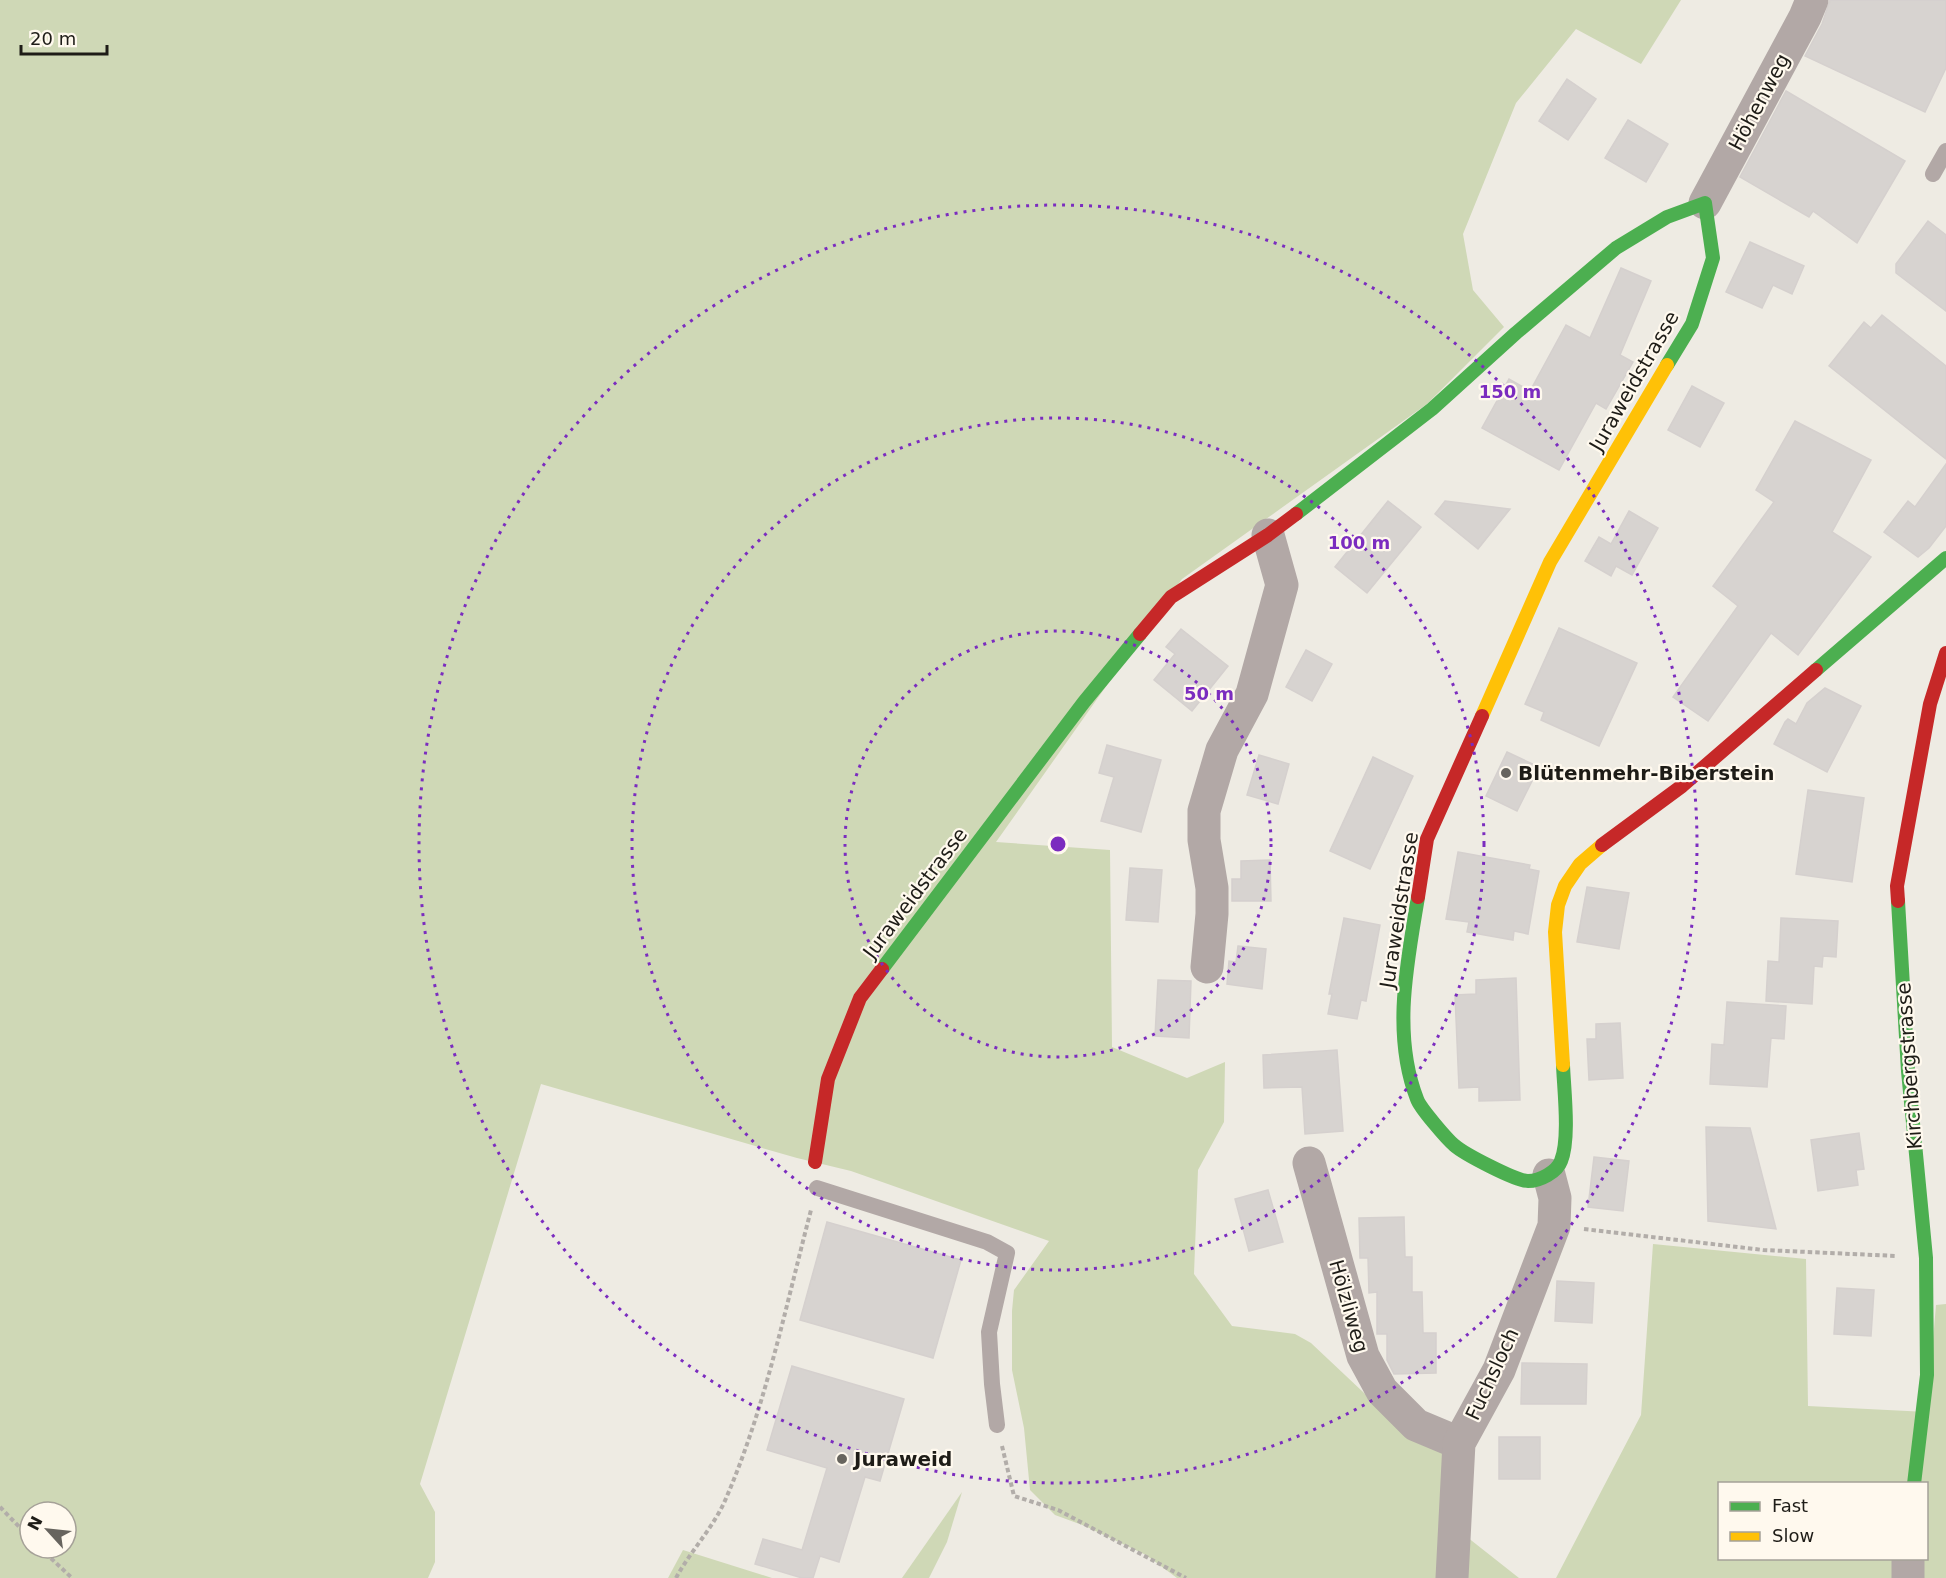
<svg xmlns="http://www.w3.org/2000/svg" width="1946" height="1578" font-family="'DejaVu Sans',sans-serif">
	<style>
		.green { fill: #cfd8b6; fill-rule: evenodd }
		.building { fill: #d7d3d0; stroke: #d5d0ce; stroke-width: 1.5 }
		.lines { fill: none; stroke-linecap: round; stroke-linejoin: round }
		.path { stroke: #b2ada9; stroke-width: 4; stroke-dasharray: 4.5 3; stroke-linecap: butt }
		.lane { stroke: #b2a8a6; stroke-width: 16 }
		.street { stroke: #b2a8a6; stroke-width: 33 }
		.fast { stroke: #4caf50; stroke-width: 14 }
		.slow { stroke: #ffc107; stroke-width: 14 }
		.jam { stroke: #c62828; stroke-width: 14 }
		.ring { fill: none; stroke: #7b2cbf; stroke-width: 3; stroke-dasharray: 3 6 }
		.poi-dot { fill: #67645e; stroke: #fff9ee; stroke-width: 2 }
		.labels { text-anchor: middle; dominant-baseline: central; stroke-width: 4.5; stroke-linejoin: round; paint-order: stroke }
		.street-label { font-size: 20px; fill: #1e1c17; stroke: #fff9ee }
		.poi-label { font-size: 20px; font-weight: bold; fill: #1e1c17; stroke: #fff9ee; text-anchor: start }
		.centre { fill: #7b2cbf; stroke: #fff9ee; stroke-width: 3 }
		.ring-label { font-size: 18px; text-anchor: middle; font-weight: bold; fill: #7b2cbf; stroke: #fff9ee; stroke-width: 4.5; stroke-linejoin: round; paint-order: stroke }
	</style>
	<rect width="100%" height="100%" fill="#eeebe3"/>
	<g class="green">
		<path d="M0,0h1681l-40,64 -65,-35 -60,74 -53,131 10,56 31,37 -77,77 -245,175 -186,263 114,8 2,197 75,31 38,-16 -1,60 -26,48 -4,104 38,52 63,8 16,9 86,81 45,25 6,73 71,56h-342l-31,-23 -61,-29 -30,-11 -25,-25 -6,-62 -12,-58v-59l2,-21 35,-49 -198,-70 -54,-13 -256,-74 -121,400 15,28v50l-7,16h-428zM30,1512h36v36h-36z"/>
		<path d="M1653,1244l153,15 2,147 119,6 9,-107 10,-1v274h-390l85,-163zM1720,1484h206v74h-206z"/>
		<path d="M962,1492l-15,50 -18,36h-27z"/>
		<path d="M683,1550l89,28h-104z"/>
	</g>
	<g class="building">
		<path d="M1830,0h116v68l-21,44 -120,-56 17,-32z"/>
		<path d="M1567,79l29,20 -28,41 -29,-19z"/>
		<path d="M1786,91l119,70 -48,82 -44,-32 -4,6 -69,-40z"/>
		<path d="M1628,120l40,24 -22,38 -41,-24z"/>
		<path d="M1928,221l18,14v76l-50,-38v-9z"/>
		<path d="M1750,242l54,24 -12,28 -19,-9 -11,23 -36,-16z"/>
		<path d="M1621,268l30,13 -31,74 13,7 -27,47 -10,-6 -37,67 -77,-42 27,-49 21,12 36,-66 24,13z"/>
		<path d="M1882,315l64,51v93l-117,-93 35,-44 7,6z"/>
		<path d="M1692,386l32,17 -24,44 -32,-17z"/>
		<path d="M1795,421l76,39 -39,72 39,25 -73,98 -27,-22 -63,88 -35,-24 65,-91 -25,-20 61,-84 -18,-12z"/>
		<path d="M1946,464v62l-17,22 -11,9 -34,-25 24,-31 7,6z"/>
		<path d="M1388,501l33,26 -54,66 -32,-26z"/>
		<path d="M1445,501l65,8 -32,40 -43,-35z"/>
		<path d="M1629,511l29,17 -26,47 -16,-9 -5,10 -26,-15 14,-24 12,7z"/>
		<path d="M1559,628l78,35 -38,83 -58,-26 3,-8 -19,-8z"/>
		<path d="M1181,629l47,37 -36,45 -38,-31 21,-26 -9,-7z"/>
		<path d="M1306,650l26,14 -20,37 -26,-14z"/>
		<path d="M1825,688l36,18 -34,66 -53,-28 11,-22 3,-3 8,5 11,-21z"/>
		<path d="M1107,745l54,15 -20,72 -40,-11 13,-44 -15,-4z"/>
		<path d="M1507,752l32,15 -22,44 -31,-15z"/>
		<path d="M1259,755l30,9 -11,40 -31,-9z"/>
		<path d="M1373,757l40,19 -43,93 -40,-18z"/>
		<path d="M1808,790l56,8 -12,84 -56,-8z"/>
		<path d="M1458,852l72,13 -1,4 10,2 -11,63 -14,-3 -1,9 -46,-8 2,-10 -23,-3z"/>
		<path d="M1270,860l1,41h-39v-22h9v-18z"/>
		<path d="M1130,868l32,2 -4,52 -32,-2z"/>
		<path d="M1587,887l42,6 -10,56 -42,-7z"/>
		<path d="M1344,918l36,7 -14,76 -5,-1 -4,19 -29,-5 4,-20h-3z"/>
		<path d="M1781,918l57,3 -2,36 -13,-1 -1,11 -8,-1 -2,38 -46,-3 2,-40 11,1z"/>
		<path d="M1238,946l28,3 -4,40 -35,-5 2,-23 7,1z"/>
		<path d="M1516,978l4,122 -41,1v-14l-20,1 -4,-93 21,-1v-14z"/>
		<path d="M1158,980l33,1 -2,57 -34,-2z"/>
		<path d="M1727,1002l59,4 -2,33 -13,-1 -4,49 -57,-3 2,-40 12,1z"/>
		<path d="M1620,1023l3,55 -34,2 -2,-41h9v-15z"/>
		<path d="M1337,1050l6,81 -38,3 -3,-47 -38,1 -1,-33z"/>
		<path d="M1706,1127l44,1 26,101 -68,-8z"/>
		<path d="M1859,1133l5,36 -8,1 2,15 -40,6 -7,-51z"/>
		<path d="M1594,1157l35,4 -6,50 -35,-4z"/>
		<path d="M1268,1190l15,52 -34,9 -14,-52z"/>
		<path d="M1404,1217l1,40h7v35h10l1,41h13v40l-42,1 -7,-14v-26h-10v-42l-8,1 -1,-35h-8l-1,-40z"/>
		<path d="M827,1222l134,38 -28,98 -133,-38z"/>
		<path d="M1557,1281l37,2 -2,40 -37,-2z"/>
		<path d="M1837,1288l37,2 -3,46 -37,-2z"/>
		<path d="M1522,1363l65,1 -1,40h-65z"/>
		<path d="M792,1366l112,33 -24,82 -15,-4 -26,85 -19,-6 -7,22h-11l-47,-14 8,-25 39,11 25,-82 -60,-18z"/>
		<rect x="1499" y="1437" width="41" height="42"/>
	</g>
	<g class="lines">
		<g class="path">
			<path d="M1584,1229l179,21 134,6"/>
			<path d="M1002,1446l12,50 44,14 128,68"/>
			<path d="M0,1507l30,31"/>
			<path d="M40,1548l32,30"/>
			<path d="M676,1578c15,-28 39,-52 51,-82 39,-91 59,-191 84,-286"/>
		</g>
		<g class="lane">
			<path d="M1933,174l13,-23"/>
			<path d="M817,1188l170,54 20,11 -18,79 3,52 5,41"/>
		</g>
		<g class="street">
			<path d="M1705,203l100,-186 7,-17"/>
			<path d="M1207,967l5,-53v-26l-8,-48v-29l18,-61 30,-56 30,-109 -14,-50"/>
			<path d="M1309,1163l54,193 19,35 34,34 43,18"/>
			<path d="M1908,1558v20"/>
			<path d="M1452,1578l7,-135 40,-73 55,-144 1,-28 -6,-23"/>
		</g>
		<g class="fast">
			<path d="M1296,514l136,-105 84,-76 100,-85 51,-31 38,-14 8,55 -21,66 -25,41"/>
			<path d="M1816,670l130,-112"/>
			<path d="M1418,897c-11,67 -26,137 -1,202 3,9 30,40 37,46 10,9 62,36 74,36 12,0 29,-9 33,-20 9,-22 3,-71 2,-96"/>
			<path d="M1898,901l10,170 18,187 1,117 -13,109"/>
			<path d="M882,969l202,-267 56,-68"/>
		</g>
		<g class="slow">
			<path d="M1482,716l68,-154 117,-197"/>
			<path d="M1563,1065l-8,-133 3,-27 7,-19 15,-22 22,-19"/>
		</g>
		<g class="jam">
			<path d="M1140,634l31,-37 97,-62 28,-21"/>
			<path d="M1602,845l80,-59 134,-116"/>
			<path d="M1418,897l9,-58 55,-123"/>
			<path d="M1898,901l-1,-15 33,-182 16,-51"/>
			<path d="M815,1162l13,-83 32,-81 22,-29"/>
		</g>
	</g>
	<g class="ring">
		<circle cx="1058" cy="844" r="213"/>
		<circle cx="1058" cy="844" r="426"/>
		<circle cx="1058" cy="844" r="639"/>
	</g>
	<g class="poi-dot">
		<circle cx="1506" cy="773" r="6"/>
		<circle cx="842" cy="1459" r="6"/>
	</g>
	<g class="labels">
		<g class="street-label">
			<text transform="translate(1759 102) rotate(-62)">Höhenweg</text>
			<text transform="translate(1634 381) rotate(-60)">Juraweidstrasse</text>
			<text transform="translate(915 893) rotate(-53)">Juraweidstrasse</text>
			<text transform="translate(1399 910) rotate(-81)">Juraweidstrasse</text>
			<text transform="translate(1909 1066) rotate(-94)">Kirchbergstrasse</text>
			<text transform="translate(1349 1306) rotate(74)">Hölzliweg</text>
			<text transform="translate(1492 1374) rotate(-65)">Fuchsloch</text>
		</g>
		<g class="poi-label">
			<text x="1518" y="773">Blütenmehr-Biberstein</text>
			<text x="854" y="1459">Juraweid</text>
		</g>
	</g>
	<circle cx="1058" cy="844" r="9" class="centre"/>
	<g class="ring-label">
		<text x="1510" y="398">150 m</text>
		<text x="1359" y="549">100 m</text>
		<text x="1209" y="700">50 m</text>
	</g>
	<rect x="1718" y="1482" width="210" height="78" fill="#fff9ee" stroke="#a5a198" stroke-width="1.5"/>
	<rect x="1730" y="1502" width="30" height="9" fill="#4caf50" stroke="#a5a198" stroke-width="1.5"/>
	<text x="1772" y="1512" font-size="18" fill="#1e1c17">Fast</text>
	<rect x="1730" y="1532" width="30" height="9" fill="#ffc107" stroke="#a5a198" stroke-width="1.5"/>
	<text x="1772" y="1542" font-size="18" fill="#1e1c17">Slow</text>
	<g transform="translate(48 1530) rotate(297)"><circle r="28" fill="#fff9ee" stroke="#a5a198" stroke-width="1.5"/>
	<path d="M0-4.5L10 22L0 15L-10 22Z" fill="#67645e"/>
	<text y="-9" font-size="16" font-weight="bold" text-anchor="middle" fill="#1e1c17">N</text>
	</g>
	<path d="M21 45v9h86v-9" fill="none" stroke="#1e1c17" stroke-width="3"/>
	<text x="30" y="45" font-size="18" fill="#1e1c17" stroke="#fff9ee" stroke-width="4.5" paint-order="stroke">20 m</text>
</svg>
